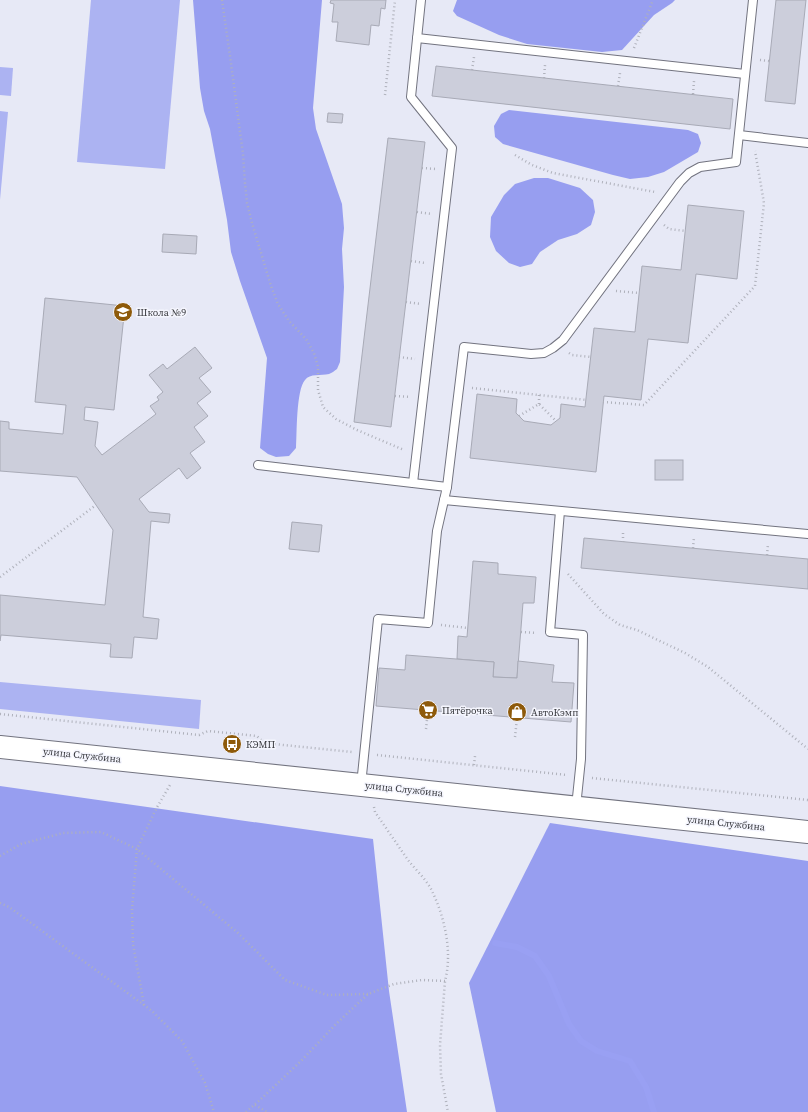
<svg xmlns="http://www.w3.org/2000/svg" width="808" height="1112" font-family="'Source Serif 4',serif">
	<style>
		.green { fill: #acb3f2 }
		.forest { fill: #979ef0 }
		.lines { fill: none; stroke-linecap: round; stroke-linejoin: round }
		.stream { stroke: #99a0f3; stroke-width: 6 }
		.building { fill: #cccedb; stroke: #a8aab6 }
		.lane-casing { stroke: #72737f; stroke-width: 10 }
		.secondary-casing { stroke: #72737f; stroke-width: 24 }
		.path { stroke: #afb1bb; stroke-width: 2.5; stroke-dasharray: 1 3; stroke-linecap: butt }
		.lane { stroke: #fff; stroke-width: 8 }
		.secondary { stroke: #fff; stroke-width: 22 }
		.labels { text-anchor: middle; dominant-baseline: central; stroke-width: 3; stroke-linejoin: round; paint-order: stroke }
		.poi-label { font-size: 10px; fill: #37383d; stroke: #f5f6fe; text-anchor: start }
		.street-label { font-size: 10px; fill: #37383d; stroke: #f5f6fe }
	</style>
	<rect width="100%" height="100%" fill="#e7e9f6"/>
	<g class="green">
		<path d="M91,0h89l-15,169 -88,-7z"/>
		<path d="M0,67l13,1 -2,28 -11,-1z"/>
		<path d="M0,111l8,1 -8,88z"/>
		<path d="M0,682l201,18 -2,29 -199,-20z"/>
	</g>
	<g class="forest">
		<path d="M193,0h129l-9,108 3,21 26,75 2,24 -2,21 2,38 -4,75 -3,7c-3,2 -5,4 -8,5 -8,2 -19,-1 -24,6 -9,10 -8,54 -9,68l-7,8 -13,1 -8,-3 -8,-6 7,-90 -27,-77 -9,-29 -4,-32 -17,-91 -6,-18 -4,-23z"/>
		<path d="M457,0h218l-3,3 -18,12 -32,35 -20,2 -75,-8 -28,-9 -42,-19 -4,-5z"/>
		<path d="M509,110l179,20 10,4 3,9 -3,9 -34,20 -16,5 -18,2 -17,-4 -110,-31 -8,-7 -1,-11 7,-12z"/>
		<path d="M534,178h14l32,10 13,12 2,12 -4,13 -14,9 -19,6 -18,12 -8,12 -12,3 -11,-4 -13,-12 -6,-14 1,-20 13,-22 11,-11z"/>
		<path d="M0,786l373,53 16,152 18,121h-407z"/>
		<path d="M550,823l258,38v251h-312l-27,-129z"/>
	</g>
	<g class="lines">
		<path class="stream" d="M495,943l22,4 18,9 14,20 20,48 12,17 16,10 33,10 16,26 8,25"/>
	</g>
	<g class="building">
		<path d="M331,0h55l-1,9 -4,-1 -2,18 -8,-1 -2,20 -33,-4 2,-19h-6l2,-18 -4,-1z"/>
		<path d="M776,0h30l-11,104 -30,-3z"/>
		<path d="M436,66l297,33 -3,30 -298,-33z"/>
		<path d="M328,113l15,1 -1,9 -15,-1z"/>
		<path d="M388,138l37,4 -34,285 -37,-5z"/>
		<path d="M688,205l56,6 -7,68 -41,-5 -8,69 -40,-4 -7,61 -37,-4 -8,76 -126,-14 7,-64 40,5 -1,14 8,8 27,4 9,-7 1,-14 24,3 9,-79 41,4 7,-66 39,4z"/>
		<path d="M163,234l34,2 -1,18 -34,-2z"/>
		<path d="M45,298l80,8 -11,104 -29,-3 -1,13 14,2 -3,24 7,9 54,-41 -6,-8 9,-6 -2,-3 6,-5 -14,-17 14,-11 4,5 28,-22 17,21 -13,10 12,14 -14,11 11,13 -14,11 11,15 -15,11 11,15 -14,11 -8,-11 -40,31 10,13 21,2 -1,9 -18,-2 -8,96 16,2 -2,20 -23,-2 -2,21 -22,-1 1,-13 -110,-9 -1,6v-46l105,10 8,-75 -36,-53 -77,-6v-50l9,1v7l54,5 3,-29 -31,-3z"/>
		<rect x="655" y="460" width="28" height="20"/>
		<path d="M292,522l30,3 -3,27 -30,-3z"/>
		<path d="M584,538l224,21v30l-227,-21z"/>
		<path d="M473,561l25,2v11l38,3 -2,26h-11l-6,75 -24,-1 1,-15 -37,-3 1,-23 9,1z"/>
		<path d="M406,655l88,7 -1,15 24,1 1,-17 36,4 -2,17 22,1 -3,39 -195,-16 3,-38 26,2z"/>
	</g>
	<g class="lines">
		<defs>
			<g id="lane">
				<path d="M417,38l328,36"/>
				<path d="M739,135l69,8"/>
				<path d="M258,465l189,22 -10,44 -9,92 -50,-4 -17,166"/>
				<path d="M413,483l39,-335 -41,-51 10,-97"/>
				<path d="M447,487l17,-140 67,7 13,-1 9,-5 10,-8 117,-158 9,-9 11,-6 36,-5 17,-162"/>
				<path d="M444,500l364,34"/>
				<path d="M560,511l-10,121 33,3 -2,124 -5,48"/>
			</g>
			<path id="secondary" d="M0,747l808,85"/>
		</defs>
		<use href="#lane" class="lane-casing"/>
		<use href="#secondary" class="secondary-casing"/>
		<g class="path">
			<path d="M222,0l8,56 13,98 2,29 2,20 5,20 19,63 7,18 11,17 17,18 8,14 4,14v23l5,17 13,12 21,11 47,20"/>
			<path d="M634,48l19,-48"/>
			<path d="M760,60l9,1"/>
			<path d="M472,70l2,-13"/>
			<path d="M544,78l1,-13"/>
			<path d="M618,86l2,-13"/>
			<path d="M693,94l1,-13"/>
			<path d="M385,95l10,-95"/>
			<path d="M515,155l17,10 21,8 102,19"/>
			<path d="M422,168l14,1"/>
			<path d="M417,212l15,2"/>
			<path d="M664,225l5,4 17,2"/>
			<path d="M411,261l14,2"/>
			<path d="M616,291l23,2"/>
			<path d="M406,302l15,2"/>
			<path d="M569,353l3,2 19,2"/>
			<path d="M399,357l16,2"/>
			<path d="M472,388l115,12"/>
			<path d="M395,396l15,1"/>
			<path d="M603,402l41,3 111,-119 9,-83 -9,-52"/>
			<path d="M539,404v-9"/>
			<path d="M519,416l20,-12 17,17"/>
			<path d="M623,542v-12"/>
			<path d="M693,548l1,-11"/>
			<path d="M767,555l1,-11"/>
			<path d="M568,574l36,40 16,11 17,5 48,23 23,14 100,82"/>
			<path d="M0,577l96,-72"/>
			<path d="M441,625l27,3"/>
			<path d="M521,632l15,1"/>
			<path d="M0,714l199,21 9,-4 49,5 7,7 88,9"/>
			<path d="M426,729l2,-19"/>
			<path d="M515,737l2,-19"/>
			<path d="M377,755l190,20"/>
			<path d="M474,765l1,-9"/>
			<path d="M592,778l216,22"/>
			<path d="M374,807l1,5c11,16 22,32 33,48 7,9 17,18 23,29 13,26 22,62 14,92l-5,64 1,29 7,38"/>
			<path d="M0,856l21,-12 42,-11 38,-1 36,17 101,84 47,47 42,15 41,-1"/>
			<path d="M0,903l9,4 135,98 8,6 30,30 23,42 9,29"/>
			<path d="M144,1005l-11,-61 -1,-34 5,-61 19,-40 14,-24"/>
			<path d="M255,1105l12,7"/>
			<path d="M246,1112l15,-13 40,-38 35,-37 32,-30 26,-10 28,-4 23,1"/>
		</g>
		<use href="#lane" class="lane"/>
		<use href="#secondary" class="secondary"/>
	</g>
	<defs>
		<symbol id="school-disc" viewBox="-11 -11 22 22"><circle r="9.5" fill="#8e5a0a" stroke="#f5f6fe"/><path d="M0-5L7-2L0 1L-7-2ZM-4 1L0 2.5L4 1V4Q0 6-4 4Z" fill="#fff"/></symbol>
		<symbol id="supermarket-disc" viewBox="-11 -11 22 22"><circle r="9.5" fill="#8e5a0a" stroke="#f5f6fe"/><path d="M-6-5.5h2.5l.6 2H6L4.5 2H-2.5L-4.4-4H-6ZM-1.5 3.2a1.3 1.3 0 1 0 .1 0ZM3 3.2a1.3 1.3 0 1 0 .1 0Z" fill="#fff"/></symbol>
		<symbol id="shop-disc" viewBox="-11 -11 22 22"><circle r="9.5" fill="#8e5a0a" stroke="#f5f6fe"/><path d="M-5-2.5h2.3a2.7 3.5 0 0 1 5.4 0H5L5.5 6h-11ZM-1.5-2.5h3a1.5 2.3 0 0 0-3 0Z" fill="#fff"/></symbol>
		<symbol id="bus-disc" viewBox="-11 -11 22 22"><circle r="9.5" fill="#8e5a0a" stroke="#f5f6fe"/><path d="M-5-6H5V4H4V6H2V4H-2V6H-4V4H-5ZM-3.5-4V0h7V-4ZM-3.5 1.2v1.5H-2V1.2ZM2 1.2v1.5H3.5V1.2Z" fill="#fff"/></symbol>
	</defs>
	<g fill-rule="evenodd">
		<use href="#school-disc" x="112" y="301" width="22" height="22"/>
		<use href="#supermarket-disc" x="417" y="699" width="22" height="22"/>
		<use href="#shop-disc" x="506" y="701" width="22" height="22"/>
		<use href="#bus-disc" x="221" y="733" width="22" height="22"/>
	</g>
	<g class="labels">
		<g class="poi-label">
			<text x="137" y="312">Школа №9</text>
			<text x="442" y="710">Пятёрочка</text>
			<text x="531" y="712">АвтоКэмп</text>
			<text x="246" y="744">КЭМП</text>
		</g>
		<g class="street-label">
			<text transform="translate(82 755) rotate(6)">улица Службина</text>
			<text transform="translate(404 789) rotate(6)">улица Службина</text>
			<text transform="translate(726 823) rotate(6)">улица Службина</text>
		</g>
	</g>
</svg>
